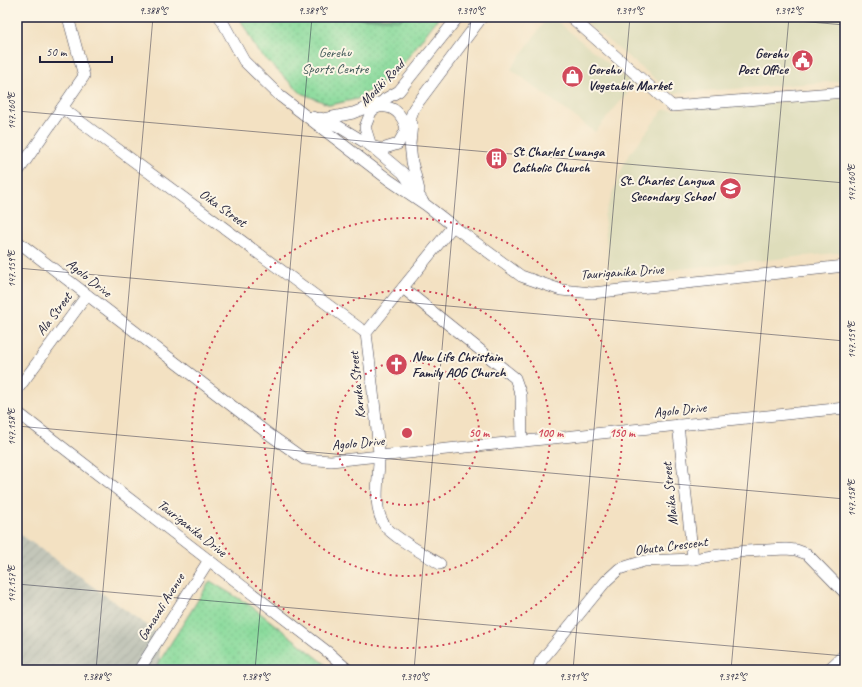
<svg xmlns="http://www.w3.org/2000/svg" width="862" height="687" font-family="Caveat,sans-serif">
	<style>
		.built { fill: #deddbb }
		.industrial { fill: url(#industrial-furrows) }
		.grass { fill: url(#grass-dots); stroke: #567e6b }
		.pitch { fill: #89da9b; stroke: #567e6b }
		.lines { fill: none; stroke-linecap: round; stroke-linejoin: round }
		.minor-casing { stroke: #413f4f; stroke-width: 12 }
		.minor { stroke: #fff; stroke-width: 11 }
		.ticks { fill: none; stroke: #22223b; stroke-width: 1; stroke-opacity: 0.45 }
		.ring { fill: none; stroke: #d1495b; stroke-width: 2; stroke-dasharray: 2 4 }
		.labels { text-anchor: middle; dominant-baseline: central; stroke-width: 4; stroke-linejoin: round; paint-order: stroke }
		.park-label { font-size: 14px; fill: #415958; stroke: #fcf5e5 }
		.poi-label { font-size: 14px; font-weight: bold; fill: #22223b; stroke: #fcf5e5; text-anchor: start }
		.street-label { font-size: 14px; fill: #22223b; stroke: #fcf5e5 }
		.centre { fill: #d1495b; stroke: #fcf5e5; stroke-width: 2 }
		.ring-label { font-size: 12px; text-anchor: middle; font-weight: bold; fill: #d1495b; stroke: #fcf5e5; stroke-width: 4; stroke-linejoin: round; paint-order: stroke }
		.neatline { fill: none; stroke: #22223b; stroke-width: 1.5 }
		.ticks-label { font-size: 10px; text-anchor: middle; fill: #22223b }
	</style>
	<defs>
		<pattern id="industrial-furrows" width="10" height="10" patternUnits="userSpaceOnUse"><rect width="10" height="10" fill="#c3c6b9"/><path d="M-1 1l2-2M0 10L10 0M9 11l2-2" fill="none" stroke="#a7aaa0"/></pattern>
		<pattern id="grass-dots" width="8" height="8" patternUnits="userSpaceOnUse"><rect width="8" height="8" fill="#89da9b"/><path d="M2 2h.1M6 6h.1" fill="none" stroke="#76bb86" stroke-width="1.8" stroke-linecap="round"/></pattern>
	</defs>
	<rect width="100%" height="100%" fill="#fcf5e5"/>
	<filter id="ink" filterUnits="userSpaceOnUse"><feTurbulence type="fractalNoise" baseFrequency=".025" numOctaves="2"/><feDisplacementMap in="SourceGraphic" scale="8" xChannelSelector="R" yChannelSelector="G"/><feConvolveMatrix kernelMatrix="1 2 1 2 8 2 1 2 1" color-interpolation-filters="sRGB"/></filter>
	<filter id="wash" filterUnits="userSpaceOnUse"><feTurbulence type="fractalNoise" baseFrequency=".012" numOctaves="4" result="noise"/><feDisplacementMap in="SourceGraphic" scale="16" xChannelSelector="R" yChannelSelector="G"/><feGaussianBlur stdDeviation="0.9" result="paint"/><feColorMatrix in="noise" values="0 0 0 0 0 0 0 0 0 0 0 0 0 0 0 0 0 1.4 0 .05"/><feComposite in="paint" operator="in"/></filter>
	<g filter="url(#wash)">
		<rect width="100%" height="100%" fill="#f3e1c2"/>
		<g class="built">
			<path d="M548,17h4l82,68 -39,47 -84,-63z"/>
			<path d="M579,17h266v64l-172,12z"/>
			<path d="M845,98v154l-235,24 -6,-60 22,-57 37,-49z"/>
		</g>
		<path class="industrial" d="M17,532l139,100 5,33 9,5h-153z"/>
		<g class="grass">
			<path d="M239,17h200l-44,57 -38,25 -27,6 -29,-12 -43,-41z"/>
			<path d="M210,581l41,25 82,64h-179z"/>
		</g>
		<path class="pitch" d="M323,17h78v3z"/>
	</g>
	<g filter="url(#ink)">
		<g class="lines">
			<defs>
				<g id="minor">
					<path d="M220,17l24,44 36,35 109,84 37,25 27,21 68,50 40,14 31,3 253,-27"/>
					<path d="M571,17l101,89 173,-14"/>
					<path d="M62,108l304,225"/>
					<path d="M376,108c3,-1 7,-2 10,-1 11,1 19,13 20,23"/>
					<path d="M312,117l26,9 33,20 32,27 19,27"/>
					<path d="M320,118l3,1 30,-6 25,-10"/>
					<path d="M412,124l-2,20 2,18 7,28"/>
					<path d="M371,146l11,3 16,-5 8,-14 8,-22 68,-91"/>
					<path d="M371,146l-6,-19 6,-15 14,-13 14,-8 59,-74"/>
					<path d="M17,173l67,-97 -16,-59"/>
					<path d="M17,241l253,194 34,24 27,2 514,-53"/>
					<path d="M403,288l112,90 6,17 1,46"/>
					<path d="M17,390l70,-95"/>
					<path d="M17,412l312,241 19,17"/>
					<path d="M678,425l15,134"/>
					<path d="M440,564c-14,-9 -47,-27 -55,-38 -14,-20 -5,-49 -6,-72 -3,-40 -8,-81 -13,-121l87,-107"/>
					<path d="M139,670l70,-110"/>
					<path d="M538,670l3,-9 65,-80 13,-12 25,-8 49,-2 53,-8 40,-2 10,1 11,4 38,39"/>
					<path d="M828,670l17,-16"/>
				</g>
			</defs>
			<use href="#minor" class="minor-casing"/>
			<use href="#minor" class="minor"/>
		</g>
	</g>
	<path class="ticks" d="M751,17l94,8M17,111l828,72M17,268l828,73M17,426l828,73M17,584l828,72M96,670l57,-653M255,670l57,-653M414,670l57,-653M573,670l57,-653M731,670l58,-653"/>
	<g class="ring">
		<circle cx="407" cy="433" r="72"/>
		<circle cx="407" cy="433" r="143"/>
		<circle cx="407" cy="433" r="215"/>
	</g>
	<defs>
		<symbol id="civic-disc" viewBox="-11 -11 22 22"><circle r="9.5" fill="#d1495b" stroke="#fcf5e5"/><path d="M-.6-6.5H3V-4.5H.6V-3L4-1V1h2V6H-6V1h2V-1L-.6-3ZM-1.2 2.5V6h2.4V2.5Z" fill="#fff"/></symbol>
		<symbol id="shop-disc" viewBox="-11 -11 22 22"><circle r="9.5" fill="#d1495b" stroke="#fcf5e5"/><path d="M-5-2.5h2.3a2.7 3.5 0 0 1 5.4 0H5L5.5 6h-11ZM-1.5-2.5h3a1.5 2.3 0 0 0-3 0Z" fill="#fff"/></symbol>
		<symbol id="building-disc" viewBox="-11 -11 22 22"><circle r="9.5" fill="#d1495b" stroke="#fcf5e5"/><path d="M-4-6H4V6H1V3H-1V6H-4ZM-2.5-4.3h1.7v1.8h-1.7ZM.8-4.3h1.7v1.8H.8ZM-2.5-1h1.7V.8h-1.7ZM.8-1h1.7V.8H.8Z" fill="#fff"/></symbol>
		<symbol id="school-disc" viewBox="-11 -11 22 22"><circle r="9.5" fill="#d1495b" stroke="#fcf5e5"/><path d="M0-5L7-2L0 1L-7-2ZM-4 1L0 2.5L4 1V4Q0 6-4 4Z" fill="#fff"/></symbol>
		<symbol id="church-disc" viewBox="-11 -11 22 22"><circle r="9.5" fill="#d1495b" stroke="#fcf5e5"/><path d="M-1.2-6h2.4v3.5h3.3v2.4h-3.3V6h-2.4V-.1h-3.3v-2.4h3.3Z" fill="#fff"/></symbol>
	</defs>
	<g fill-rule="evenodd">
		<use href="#civic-disc" x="790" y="48" width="25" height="25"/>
		<use href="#shop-disc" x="560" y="64" width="25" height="25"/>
		<use href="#building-disc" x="484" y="146" width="25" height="25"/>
		<use href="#school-disc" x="718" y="176" width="25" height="25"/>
		<use href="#church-disc" x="384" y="352" width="25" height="25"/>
	</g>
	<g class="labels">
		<g class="park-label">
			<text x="335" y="52">Gerehu<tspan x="335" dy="16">Sports Centre</tspan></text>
		</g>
		<g class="poi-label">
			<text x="788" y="53" text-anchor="end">Gerehu<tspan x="788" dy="16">Post Office</tspan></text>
			<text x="588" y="69">Gerehu<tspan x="588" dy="16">Vegetable Market</tspan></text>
			<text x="512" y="151">St Charles Lwanga<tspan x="512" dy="16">Catholic Church</tspan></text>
			<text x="714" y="180" text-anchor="end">St. Charles Langwa<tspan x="714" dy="16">Secondary School</tspan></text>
			<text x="412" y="356">New Life Christain<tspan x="412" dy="16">Family AOG Church</tspan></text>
		</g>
		<g class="street-label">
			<text transform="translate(382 83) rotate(-46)">Modiki Road</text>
			<text transform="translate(223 208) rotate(36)">Oika Street</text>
			<text transform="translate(622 272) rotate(-4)">Tauriganika Drive</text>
			<text transform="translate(89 278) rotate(38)">Agolo Drive</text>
			<text transform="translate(54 314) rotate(-53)">Ala Street</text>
			<text transform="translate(357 385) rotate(-96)">Karuka Street</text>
			<text transform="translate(680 410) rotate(-6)">Agolo Drive</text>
			<text transform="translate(358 443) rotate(-5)">Agolo Drive</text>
			<text transform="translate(670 494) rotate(-96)">Maika Street</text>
			<text transform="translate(192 528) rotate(38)">Tauriganika Drive</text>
			<text transform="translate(671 546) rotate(-7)">Obuta Crescent</text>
			<text transform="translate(161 607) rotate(-58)">Ganavali Avenue</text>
		</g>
	</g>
	<circle cx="407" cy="433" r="6" class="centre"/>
	<g class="ring-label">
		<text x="479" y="437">50 m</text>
		<text x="550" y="437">100 m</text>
		<text x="622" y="437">150 m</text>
	</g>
	<rect width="862" height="687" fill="none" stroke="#fcf5e5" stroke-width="44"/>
	<path d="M40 56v6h72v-6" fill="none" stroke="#22223b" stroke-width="2"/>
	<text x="46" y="56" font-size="12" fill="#22223b" stroke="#fcf5e5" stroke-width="3" paint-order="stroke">50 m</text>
	<rect x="22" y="22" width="818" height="643" class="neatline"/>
	<g class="ticks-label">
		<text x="153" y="14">9.388°S</text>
		<text x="312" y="14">9.389°S</text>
		<text x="470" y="14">9.390°S</text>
		<text x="629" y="14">9.391°S</text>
		<text x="788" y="14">9.392°S</text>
		<text transform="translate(11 111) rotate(-90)" y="4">147.160°E</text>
		<text transform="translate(851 183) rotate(-90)" y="4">147.160°E</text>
		<text transform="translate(11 269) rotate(-90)" y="4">147.159°E</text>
		<text transform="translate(851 340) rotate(-90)" y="4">147.159°E</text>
		<text transform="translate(11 427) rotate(-90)" y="4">147.158°E</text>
		<text transform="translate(851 498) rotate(-90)" y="4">147.158°E</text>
		<text transform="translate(11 584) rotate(-90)" y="4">147.157°E</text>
		<text x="96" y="680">9.388°S</text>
		<text x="255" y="680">9.389°S</text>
		<text x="414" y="680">9.390°S</text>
		<text x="573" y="680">9.391°S</text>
		<text x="732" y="680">9.392°S</text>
	</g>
</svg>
